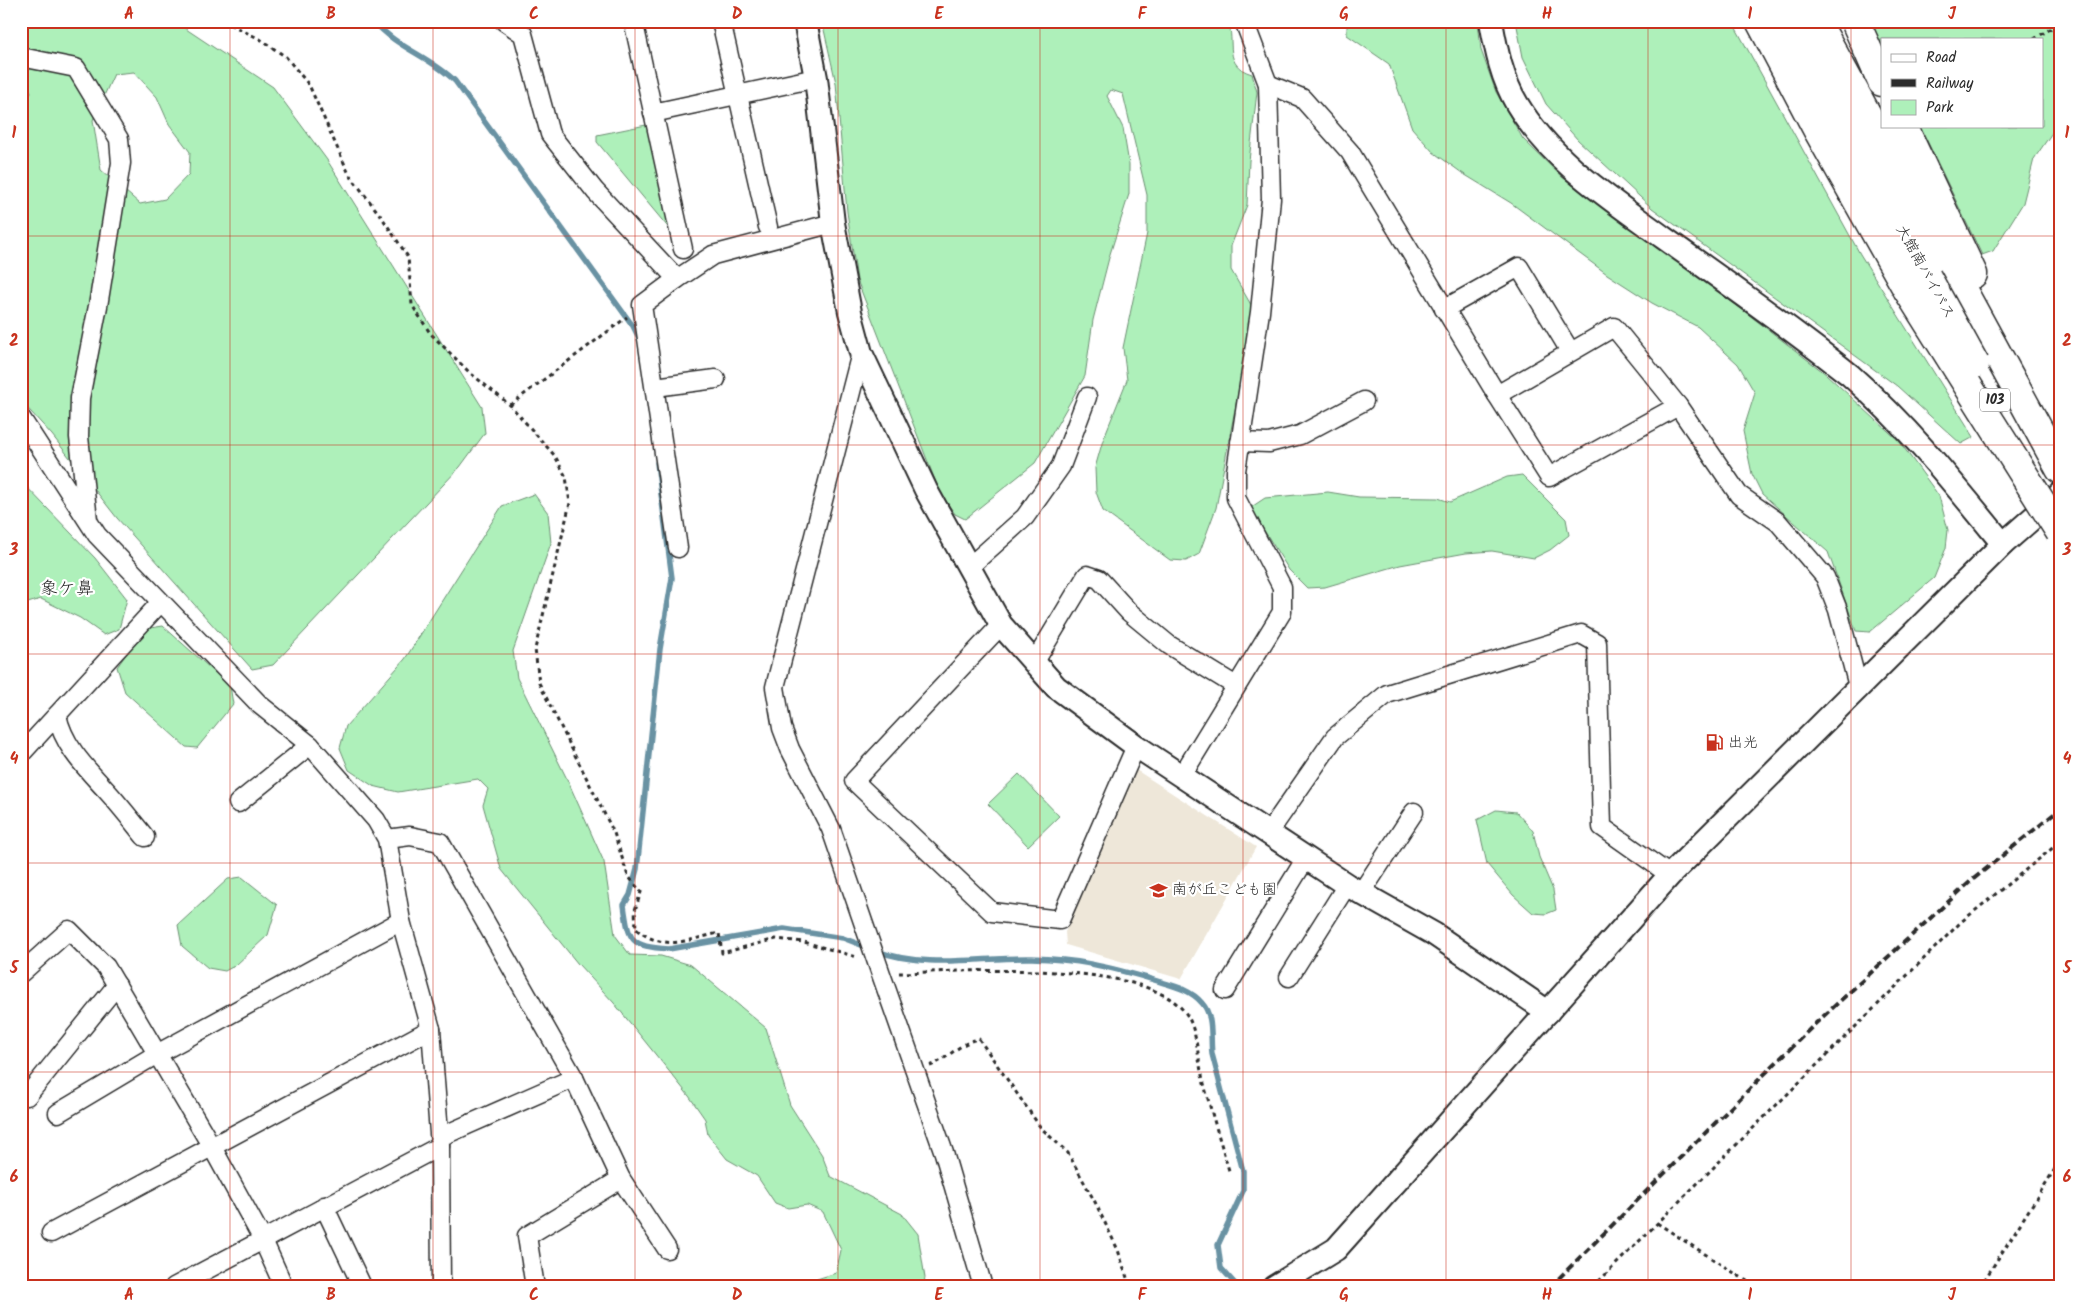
<svg xmlns="http://www.w3.org/2000/svg" width="2081" height="1308" font-family="Kalam,'Klee One',sans-serif">
	<style>
		.built { fill: #eee7d9 }
		.green { fill: #aef0ba; stroke: #6c8e72; fill-rule: evenodd }
		.lines { fill: none; stroke-linecap: round; stroke-linejoin: round }
		.stream { stroke: #6992a3; stroke-width: 5.5 }
		.minor-casing { stroke: #2b2b2b; stroke-width: 21 }
		.tertiary-casing { stroke: #2b2b2b; stroke-width: 26 }
		.trunk-casing { stroke: #2b2b2b; stroke-width: 31 }
		.path { stroke: #2b2b2b; stroke-width: 3; stroke-dasharray: 4 4; stroke-linecap: butt }
		.minor { stroke: #fff; stroke-width: 18 }
		.tertiary { stroke: #fff; stroke-width: 22 }
		.trunk { stroke: #fff; stroke-width: 28 }
		.rail { stroke: #2b2b2b; stroke-width: 4; stroke-dasharray: 8 4; stroke-linecap: butt }
		.trunk-bridge-casing { stroke: #2b2b2b; stroke-width: 31; stroke-linecap: butt }
		.trunk-bridge { stroke: #fff; stroke-width: 28 }
		.grid { fill: none; stroke: #c8321e; stroke-width: 1; stroke-opacity: 0.55 }
		.labels { text-anchor: middle; dominant-baseline: central; stroke-width: 4.5; stroke-linejoin: round; paint-order: stroke }
		.shield { fill: #fff; stroke: #6b6b6b; stroke-width: 1 }
		.shield-label { font-size: 14px; font-weight: bold; fill: #2b2b2b }
		.street-label { font-size: 15px; fill: #2b2b2b; stroke: #fff }
		.poi-label { font-size: 15px; fill: #2b2b2b; stroke: #fff; text-anchor: start }
		.quarter-label { font-size: 18px; fill: #2b2b2b; stroke: #fff }
		.neatline { fill: none; stroke: #c8321e; stroke-width: 2 }
		.grid-label { font-size: 16px; text-anchor: middle; font-weight: bold; fill: #c8321e }
	</style>
	<rect width="100%" height="100%" fill="#fff"/>
	<filter id="ink" filterUnits="userSpaceOnUse"><feTurbulence type="fractalNoise" baseFrequency=".02" numOctaves="2"/><feDisplacementMap in="SourceGraphic" scale="10" xChannelSelector="R" yChannelSelector="G"/><feConvolveMatrix kernelMatrix="1 2 1 2 8 2 1 2 1" color-interpolation-filters="sRGB"/></filter>
	<g filter="url(#ink)">
		<path class="built" d="M1136,770l120,77 -75,132 -115,-34 -1,-13z"/>
		<g class="green">
			<path d="M21,21h153l99,66 54,73 155,247 3,26 -25,34 -187,198 -21,4 -135,-151 -65,-83 -31,-34v-288l10,-21 -10,-20zM134,72l23,25 12,27 21,28 -1,22 -24,25 -25,5 -39,-34 -8,-50 21,-46z"/>
			<path d="M822,21h406c8,22 -6,44 24,53l5,18 -8,69 -2,44 -16,41v24l23,40 -38,198 -17,46 -13,7 -16,-1 -67,-49 -7,-19 -1,-24 8,-28 24,-60 -4,-32 24,-115v-38l-24,-101 -12,-4 -4,6 16,32 6,36v30l-19,60 -17,66 -8,56 -50,87 -70,56 -10,-5 -15,-21 -83,-213 -10,-68 -11,-129z"/>
			<path d="M1347,21h131l3,29 15,42 27,47 39,38 152,111 112,86 73,67 40,55 9,34 -2,18 -12,30 -64,54 -14,-1 -28,-79 -66,-58 -10,-20 -9,-43 12,-38 -17,-29 -40,-37 -46,-24 -45,-29 -96,-71 -49,-30 -29,-21 -21,-24 -23,-64 -42,-29z"/>
			<path d="M1516,21h216l128,233 114,183 -13,7 -64,-58 -245,-178 -74,-68 -32,-36 -23,-47z"/>
			<path d="M1870,21h190v100l-26,38 -11,44 -30,48 -11,4 -62,-129h122v-87h-160v11z"/>
			<path d="M651,124l26,114 -80,-96v-7z"/>
			<path d="M1522,475l44,44 3,16 -19,15 -16,8 -42,-7 -26,2 -66,12 -75,22 -18,1 -18,-18 -39,-62 15,-10 63,-6 31,5 79,1 12,4 57,-25z"/>
			<path d="M21,481l74,77 32,41 -8,30 -15,6 -24,-17 -39,-19 -20,6z"/>
			<path d="M534,494l14,19 3,30 -38,108 4,27 50,101 37,83 11,73 15,20 31,1 30,9 75,63 24,77 32,50 8,21 72,38 16,20 7,44 -2,9h-132l45,-14 5,-23 -18,-38 -16,-7 -19,3 -13,-5 -18,-27 -30,-17 -19,-24 -3,-16 -16,-23 -75,-93 -36,-39 -77,-95 -18,-64 5,-16 -10,-10 -80,13 -25,-6 -24,-16 -9,-22 6,-22 59,-67 97,-153z"/>
			<path d="M163,626l67,60 3,18 -36,44 -11,-1 -61,-55 -8,-25 27,-38z"/>
			<path d="M1019,774l40,42 -31,30 -40,-42z"/>
			<path d="M1496,810l20,2 17,19 6,26 14,33 3,20 -10,4 -13,-1 -20,-18 -26,-31 -10,-44z"/>
			<path d="M242,877l35,28 -9,30 -32,30 -11,6 -17,-3 -26,-22 -4,-21 50,-46z"/>
		</g>
		<g class="lines">
			<g class="stream">
				<path d="M374,21c21,26 57,36 81,60l178,245 7,14"/>
				<path d="M657,463l15,115 -12,71 -23,220 -7,26 -6,10c5,37 6,41 45,44l115,-20 59,9 26,10"/>
				<path d="M877,951c48,18 104,6 155,7 45,1 77,9 119,21 18,6 39,9 51,24 12,13 8,34 10,51l31,117v20l-25,54 3,23 17,19"/>
			</g>
			<defs>
				<g id="minor">
					<path d="M504,21l19,13 27,100 45,57 82,88 36,-24 120,-32"/>
					<path d="M721,21l47,206"/>
					<path d="M635,29l48,220"/>
					<path d="M21,57l55,11 43,71 2,24 -23,143 -18,92 -1,39 9,83"/>
					<path d="M1268,84l34,14 48,54 147,243 117,-68 64,79 61,89 39,27 47,55 13,33 21,80"/>
					<path d="M653,113l163,-35"/>
					<path d="M677,279l-35,26 36,243"/>
					<path d="M1444,309l75,-42 51,84"/>
					<path d="M861,353l-86,334 7,41 8,21 41,80 50,145 63,179 39,134"/>
					<path d="M655,387l61,-8"/>
					<path d="M1497,395l52,82 129,-71"/>
					<path d="M21,418l76,117 163,170 50,40 66,75 11,19 14,82 30,108 9,117 1,141"/>
					<path d="M1240,442l29,1 31,-8 64,-34"/>
					<path d="M969,567l56,-50 36,-51 26,-69"/>
					<path d="M1001,625l-147,156 138,131 68,8 76,-174"/>
					<path d="M1034,663l53,-88 12,4 30,33 40,33 67,41"/>
					<path d="M57,715c6,30 28,52 48,74 14,15 27,32 40,48"/>
					<path d="M21,754l139,-151"/>
					<path d="M1181,777l101,-165v-25l-46,-89v-27l24,-159 11,-113 -3,-115 -24,-63"/>
					<path d="M238,803l72,-58"/>
					<path d="M1269,832l66,-95 52,-43 194,-60 16,9 5,184 68,48"/>
					<path d="M387,839l23,-3 30,6 134,236 47,101 46,70"/>
					<path d="M1361,893l53,-81"/>
					<path d="M21,973l48,-43 37,37 106,180 50,91 22,49"/>
					<path d="M1289,977l58,-92"/>
					<path d="M1225,990l81,-132"/>
					<path d="M27,1096l90,-111"/>
					<path d="M58,1113l99,-59 244,-133"/>
					<path d="M440,1137l134,-59"/>
					<path d="M324,1206l38,80"/>
					<path d="M51,1233l380,-204"/>
					<path d="M174,1287l266,-141"/>
					<path d="M535,1287l-8,-51 94,-57"/>
				</g>
				<g id="tertiary">
					<path d="M805,21l11,57 17,145 17,89 11,41 65,137 75,135 55,62 80,59 211,139 87,49 114,78"/>
					<path d="M1491,21c5,29 11,58 26,83 35,58 94,95 147,134 63,45 126,89 186,137 58,51 105,110 153,169"/>
					<path d="M1274,1287l62,-38 334,-374 333,-331 57,-50"/>
				</g>
				<g id="trunk">
					<path d="M1760,21l58,110 89,158"/>
					<path d="M1789,21l138,256"/>
					<path d="M1816,21l244,448"/>
					<path d="M1855,21l27,61"/>
					<path d="M1903,126l70,148"/>
				</g>
			</defs>
			<use href="#minor" class="minor-casing"/>
			<use href="#tertiary" class="tertiary-casing"/>
			<use href="#trunk" class="trunk-casing"/>
			<g class="path">
				<path d="M223,21l37,18 26,18 23,28 40,89 34,45 25,38 4,48 18,28 39,39 41,33 45,51 11,21 4,26 -35,146 4,34 75,150 14,43 13,16 -6,18 1,19c29,23 50,11 83,4l3,20 54,-14 28,3 53,15"/>
				<path d="M2034,39l26,-16"/>
				<path d="M510,405l117,-88"/>
				<path d="M899,973c62,-1 266,-18 292,50 6,15 7,33 10,48 8,35 19,69 29,103"/>
				<path d="M930,1066c18,-7 30,-24 49,-27l62,89 27,25 27,49 23,48 12,37"/>
				<path d="M1657,1223l99,64"/>
				<path d="M1593,1287l368,-365 99,-80"/>
				<path d="M1980,1287l80,-126"/>
			</g>
			<use href="#minor" class="minor"/>
			<use href="#tertiary" class="tertiary"/>
			<use href="#trunk" class="trunk"/>
			<path class="rail" d="M1550,1287l266,-264 155,-142 89,-72"/>
			<defs>
				<g id="trunk-bridge">
					<path d="M1927,277l48,87"/>
					<path d="M1907,289l153,243"/>
				</g>
			</defs>
			<use href="#trunk-bridge" class="trunk-bridge-casing"/>
			<use href="#trunk-bridge" class="trunk-bridge"/>
		</g>
	</g>
	<path class="grid" d="M230,21v1266M433,21v1266M635,21v1266M838,21v1266M1040,21v1266M1243,21v1266M1446,21v1266M1648,21v1266M1851,21v1266M21,236h2039M21,445h2039M21,654h2039M21,863h2039M21,1072h2039"/>
	<defs>
		<symbol id="fuel-bare" viewBox="-9 -9 18 18"><path d="M-5.5-6h7V0h2V4h1.3V-2.5L3-4.5l.8-.8L6-3V5H2.5V1h-1V6h-7ZM-4.2-4.7v3.2H.2V-4.7Z" fill="#c8321e" stroke="#fff" stroke-width="2.5" paint-order="stroke"/></symbol>
		<symbol id="school-bare" viewBox="-9 -9 18 18"><path d="M0-5L7-2L0 1L-7-2ZM-4 1L0 2.5L4 1V4Q0 6-4 4Z" fill="#c8321e" stroke="#fff" stroke-width="2.5" paint-order="stroke"/></symbol>
	</defs>
	<g fill-rule="evenodd">
		<use href="#fuel-bare" x="1702" y="730" width="25" height="25"/>
		<use href="#school-bare" x="1146" y="878" width="25" height="25"/>
	</g>
	<g class="labels">
		<rect class="shield" x="1980" y="388.5" width="30" height="23" rx="4"/>
		<g class="shield-label">
			<text x="1995" y="400">103</text>
		</g>
		<g class="street-label">
			<text transform="translate(1925 272) rotate(61)">大館南バイパス</text>
		</g>
		<g class="poi-label">
			<text x="1728" y="743">出光</text>
			<text x="1172" y="890">南が丘こども園</text>
		</g>
		<g class="quarter-label">
			<text x="67" y="589">象ケ鼻</text>
		</g>
	</g>
	<rect width="2081" height="1308" fill="none" stroke="#fff" stroke-width="55"/>
	<rect x="1881" y="38" width="162" height="90" fill="#ffffff" stroke="#aaaaaa"/>
	<rect x="1891" y="54" width="25" height="8" fill="#ffffff" stroke="#aaaaaa"/>
	<text x="1926" y="62" font-size="15" fill="#2b2b2b">Road</text>
	<rect x="1891" y="79" width="25" height="8" fill="#2b2b2b" stroke="#aaaaaa"/>
	<text x="1926" y="88" font-size="15" fill="#2b2b2b">Railway</text>
	<rect x="1891" y="100" width="25" height="15" fill="#aef0ba" stroke="#aaaaaa"/>
	<text x="1926" y="112" font-size="15" fill="#2b2b2b">Park</text>
	<rect x="28" y="28" width="2026" height="1252" class="neatline"/>
	<g class="grid-label">
		<text x="129" y="19">A</text>
		<text x="331" y="19">B</text>
		<text x="534" y="19">C</text>
		<text x="737" y="19">D</text>
		<text x="939" y="19">E</text>
		<text x="1142" y="19">F</text>
		<text x="1344" y="19">G</text>
		<text x="1547" y="19">H</text>
		<text x="1750" y="19">I</text>
		<text x="1952" y="19">J</text>
		<text x="14" y="138">1</text>
		<text x="2067" y="138">1</text>
		<text x="14" y="346">2</text>
		<text x="2067" y="346">2</text>
		<text x="14" y="555">3</text>
		<text x="2067" y="555">3</text>
		<text x="14" y="764">4</text>
		<text x="2067" y="764">4</text>
		<text x="14" y="973">5</text>
		<text x="2067" y="973">5</text>
		<text x="14" y="1182">6</text>
		<text x="2067" y="1182">6</text>
		<text x="129" y="1300">A</text>
		<text x="331" y="1300">B</text>
		<text x="534" y="1300">C</text>
		<text x="737" y="1300">D</text>
		<text x="939" y="1300">E</text>
		<text x="1142" y="1300">F</text>
		<text x="1344" y="1300">G</text>
		<text x="1547" y="1300">H</text>
		<text x="1750" y="1300">I</text>
		<text x="1952" y="1300">J</text>
	</g>
</svg>
